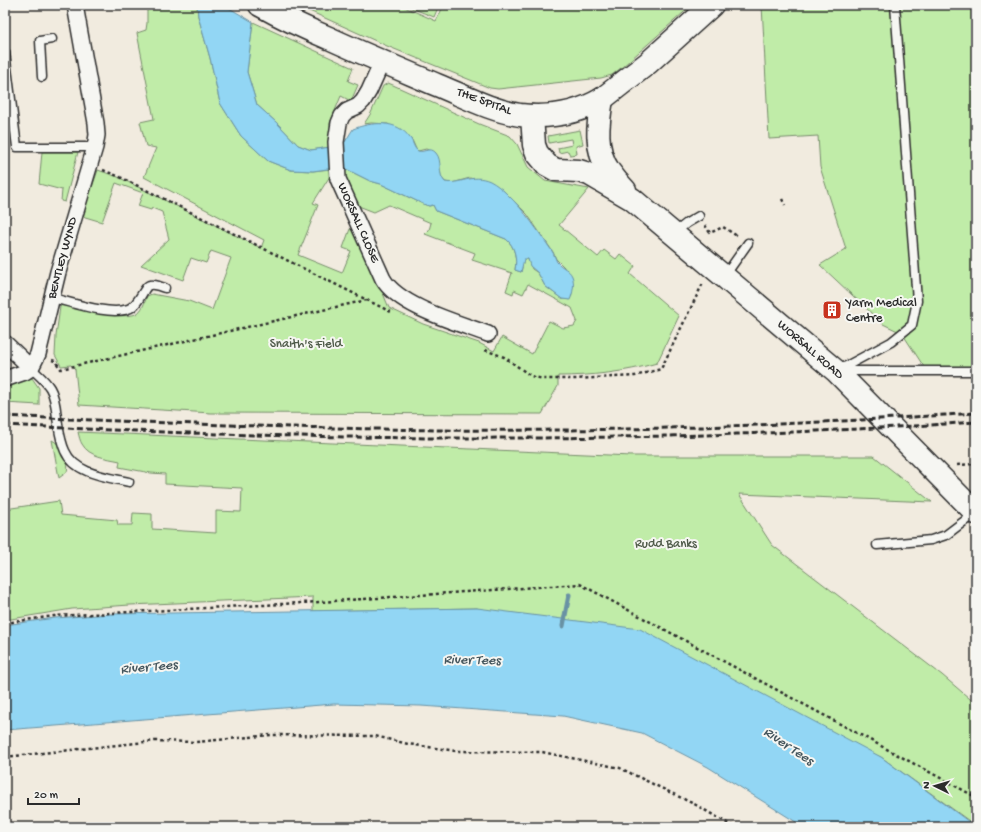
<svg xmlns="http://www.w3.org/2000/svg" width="981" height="832" font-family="'Gochi Hand',sans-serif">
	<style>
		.green { fill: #c0eca8; stroke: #768c6a }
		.water { fill: #92d6f4; stroke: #6992a4 }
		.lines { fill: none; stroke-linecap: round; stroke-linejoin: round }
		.stream { stroke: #6992a4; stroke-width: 5 }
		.lane-casing { stroke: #2b2b2b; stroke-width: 11 }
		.street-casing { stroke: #2b2b2b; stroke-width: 18 }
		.secondary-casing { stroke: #2b2b2b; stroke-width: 25 }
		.primary-casing { stroke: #2b2b2b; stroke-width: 25 }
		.path { stroke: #2b2b2b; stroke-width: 2.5; stroke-dasharray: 3 3; stroke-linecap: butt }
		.lane { stroke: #f6f6f2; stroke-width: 8 }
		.street { stroke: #f6f6f2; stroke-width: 15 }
		.secondary { stroke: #f6f6f2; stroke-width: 22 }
		.primary { stroke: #f6f6f2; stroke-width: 22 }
		.rail { stroke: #2b2b2b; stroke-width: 3; stroke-dasharray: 6 3; stroke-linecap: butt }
		.labels { text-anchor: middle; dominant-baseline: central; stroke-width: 4; stroke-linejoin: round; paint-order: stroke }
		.street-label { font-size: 13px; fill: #2b2b2b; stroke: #f6f6f2 }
		.poi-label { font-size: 13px; fill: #2b2b2b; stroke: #f6f6f2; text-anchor: start }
		.park-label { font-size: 13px; fill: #505b4a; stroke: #f6f6f2 }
		.water-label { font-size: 14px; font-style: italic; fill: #45565d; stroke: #f6f6f2 }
	</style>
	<rect width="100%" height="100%" fill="#f1ebdf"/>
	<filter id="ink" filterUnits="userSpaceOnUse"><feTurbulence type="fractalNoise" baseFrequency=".025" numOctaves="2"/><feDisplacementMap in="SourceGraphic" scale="8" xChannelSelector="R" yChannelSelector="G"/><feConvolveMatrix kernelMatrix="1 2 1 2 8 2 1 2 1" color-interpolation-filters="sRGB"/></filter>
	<g filter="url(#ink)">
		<g class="green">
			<path d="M147,5h50l1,11 12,42 10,45 21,33 27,25 23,9 22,1 17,-2v7l-17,27 5,2 -20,50 44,18 9,-22 -8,-3 7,-19 8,3 31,76 34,16 56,19 15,8 8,-14 30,17 17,-33 14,7 11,-2 3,-5 -5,-13 -44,-24 -5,10 -9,-4 -1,4 -7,-3 6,-18 -40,-13 3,-7 -50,-19 4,-4 2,-7 -42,-18 -15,7 -18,-7 -14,-38 28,14 11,3 42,20 6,2 4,-1 3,6 70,28c9,7 11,20 9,31l6,2 3,-13h4l4,10 6,4 7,13 17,13h8l2,-4 -8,-28 -8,-8 -3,-7 -26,-38 -25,-25 -32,-11 -18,5 -7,-1c-8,-8 -4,-20 -10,-29l-9,-4 -8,2 -2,-2 -4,-9 -24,-16 -17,-1 -7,1 7,-11 12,-27 5,-3 5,2 86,39 31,12 7,8 11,23 17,14 44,8 -30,36 39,32 6,-7 12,9 4,-5 15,12 -5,8 49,42 -22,47c-32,9 -65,13 -99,13v10l-16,28 -331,-1 -132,-8 -4,-36 -4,-4 -10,1 -6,-11 1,-19 4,-29 2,-2c16,4 59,15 74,9 6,-3 9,-12 11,-18l5,-2 37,7 23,9 19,-52 -20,-7 -5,12 -15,-5 -8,22 -42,-15 28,-26 -7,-27 -10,-4 -1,2 -13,-4 5,-13 -27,-10 -14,39 -20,-6 16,-46 20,7 143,71 3,-8 -120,-63 12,-29 -10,-2 -6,-24 14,-3 -17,-86 9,-3 1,-7z"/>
			<path d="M296,5h104l36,16 8,-16h248l-71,63 -9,7 -11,3 -103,11 -8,-1 -103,-42z"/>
			<path d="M404,5h35l-5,12z"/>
			<path d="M762,5h214v366l-50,-1 -24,-37 -19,-9 -63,-59 26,-16 -26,-82 -2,-31 -49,3z"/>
			<path d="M253,22l100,46 -5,13 10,4 -7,16 -10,-5 -11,27 1,24 -20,3 -13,-5 -21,-22 -20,-18 -10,-33z"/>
			<path d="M580,130l3,14 -7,2 1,8 -7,1 -2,-4 -9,2 -1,-5 14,-3 -1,-6 -22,4 -1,-7z"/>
			<path d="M42,152h36l-13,50 -4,-1 1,-11 -23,-6z"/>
			<path d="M32,378l7,10v17l-34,-2v-19z"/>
			<path d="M78,432l554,24h242l58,46 -193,-8 33,51 170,130 34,29v122l-95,-69 -404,-149 -164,3v-14l-183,8 -58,4 -67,11v-111l54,-8 2,14 56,5 1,5h14l1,-12 19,1v15l64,4v-22l25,1 1,-24 -77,-4v-10l-14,-1 -32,-6 1,-6c-13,-3 -31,-4 -38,-17 -2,-3 -3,-8 -4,-12z"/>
			<path d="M52,440c10,5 18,21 15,32l-8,6z"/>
		</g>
		<g class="water">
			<path d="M197,5h27l29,17 -6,50 10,33 20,18 21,22 13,5 32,-5 10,-16c18,-7 44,-10 57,9 3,3 4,11 8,13 7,2 12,-5 18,2 7,8 1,21 9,29 15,3 27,-9 45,-1 6,3 12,8 17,13 19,18 30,36 45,57 2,3 3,7 5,11 5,6 12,7 15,14 3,7 1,17 -2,24l-8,-1 -17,-13 -7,-13 -8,-7 -2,-7h-4l-3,13 -6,-2c2,-11 0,-24 -9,-31l-70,-28 -3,-6 -4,1 -6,-2 -42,-20 -11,-3 -28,-14 -29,4 -22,-1 -23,-9 -27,-25 -21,-33 -10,-45 -12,-42z"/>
			<path d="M477,608l163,21 241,128 95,70h-172l-96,-60 -66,-34 -79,-17 -142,-10 -87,-2 -329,26v-105l50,-7 56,-4z"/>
		</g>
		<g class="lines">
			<path class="stream" d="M563,626l6,-31"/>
			<defs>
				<g id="lane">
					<path d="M5,52l12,95h78"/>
					<path d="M42,77l-2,-36 12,-2"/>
					<path d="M673,234l14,-11 12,-7"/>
					<path d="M724,277l24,-34"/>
					<path d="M52,298c19,4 57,18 76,11 11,-3 16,-24 22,-24 4,-1 11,2 15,3"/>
					<path d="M31,368c6,6 14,12 19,20 5,8 6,20 7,30 2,11 3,22 8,33 10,23 42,26 64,31"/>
					<path d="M837,371l54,-29 21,-17 5,-24 -22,-296"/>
					<path d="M841,371h135"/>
					<path d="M877,545l54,-5 15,-5 29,-22"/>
				</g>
				<g id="street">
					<path d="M382,62l-13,29 -6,10 -5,5 -11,5 -5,5 -3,7 -3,19 2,37 45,100c16,28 76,44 105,55"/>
					<path d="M5,343l26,25"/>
					<path d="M5,379l20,-7 6,-4 7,-14 20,-82 37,-125 2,-12 -1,-12 -21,-118"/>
				</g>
				<g id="secondary">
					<path d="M602,99c-4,24 -8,50 7,72 5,7 10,13 16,19"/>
					<path d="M532,116l2,29 3,8 10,12 9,5 23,1 10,3 43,25 204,172 140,142"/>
				</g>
				<path id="primary" d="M260,5c23,13 47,24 71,34 35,16 71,31 106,46 27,11 55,26 83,30 29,3 57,-1 82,-16l46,-36 64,-58"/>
			</defs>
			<use href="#lane" class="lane-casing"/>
			<use href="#street" class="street-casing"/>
			<use href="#secondary" class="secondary-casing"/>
			<use href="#primary" class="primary-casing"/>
			<g class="path">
				<path d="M103,170l17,7 273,136"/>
				<path d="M782,199l3,6"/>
				<path d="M705,225l5,8 13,-6 14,9"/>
				<path d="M485,350l19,7 27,19 12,3h31l61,-3 26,-7 42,-86"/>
				<path d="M52,360l3,1 6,8 306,-69"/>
				<path d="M957,465l19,-1"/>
				<path d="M5,623l49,-7 266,-14 260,-18 394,212 2,3"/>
				<path d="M5,757l150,-16 41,1 75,-7 104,1 33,8 48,7 86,1 78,16 76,37 38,22"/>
			</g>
			<use href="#lane" class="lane"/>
			<use href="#street" class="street"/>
			<use href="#secondary" class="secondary"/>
			<use href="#primary" class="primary"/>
			<g class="rail">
				<path d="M5,416c145,7 290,12 434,14 179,2 358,-5 537,-17"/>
				<path d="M5,425c324,17 648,19 971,-3"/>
			</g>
		</g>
	</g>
	<defs>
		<symbol id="building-square" viewBox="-11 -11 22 22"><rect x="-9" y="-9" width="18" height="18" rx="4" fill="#c8321e" stroke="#f6f6f2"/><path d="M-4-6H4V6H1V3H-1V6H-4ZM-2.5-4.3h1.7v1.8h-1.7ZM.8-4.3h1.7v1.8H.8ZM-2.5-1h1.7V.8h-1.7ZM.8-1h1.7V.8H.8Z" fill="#fff"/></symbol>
	</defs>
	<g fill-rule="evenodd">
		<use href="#building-square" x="821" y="299" width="22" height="22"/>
	</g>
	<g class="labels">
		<g class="street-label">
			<text transform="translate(484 102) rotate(20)">THE SPITAL</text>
			<text transform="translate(358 223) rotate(66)">WORSALL CLOSE</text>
			<text transform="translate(63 258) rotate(-75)">BENTLEY WYND</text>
			<text transform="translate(810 350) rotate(41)">WORSALL ROAD</text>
		</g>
		<g class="poi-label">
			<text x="846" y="303">Yarm Medical<tspan x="846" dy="15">Centre</tspan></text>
		</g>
		<g class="park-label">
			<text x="306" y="344">Snaith's Field</text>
			<text x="666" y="544">Rudd Banks</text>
		</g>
		<g class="water-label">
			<text transform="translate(472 661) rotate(1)">River Tees</text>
			<text transform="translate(149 668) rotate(-5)">River Tees</text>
			<text transform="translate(788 747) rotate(34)">River Tees</text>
		</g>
	</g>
	<rect width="981" height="832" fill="none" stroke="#f6f6f2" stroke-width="20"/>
	<rect x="10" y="10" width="961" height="812" fill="none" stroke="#2b2b2b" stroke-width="1.5" filter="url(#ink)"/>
	<g transform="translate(935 786) rotate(275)" stroke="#f6f6f2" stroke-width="3" paint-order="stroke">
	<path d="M0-3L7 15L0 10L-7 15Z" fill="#2b2b2b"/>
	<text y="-6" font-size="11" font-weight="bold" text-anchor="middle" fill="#2b2b2b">N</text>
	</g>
	<path d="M28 798v6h51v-6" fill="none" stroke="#2b2b2b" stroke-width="2"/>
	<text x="34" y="798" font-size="12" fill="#2b2b2b" stroke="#f6f6f2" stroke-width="3" paint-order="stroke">20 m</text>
</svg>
